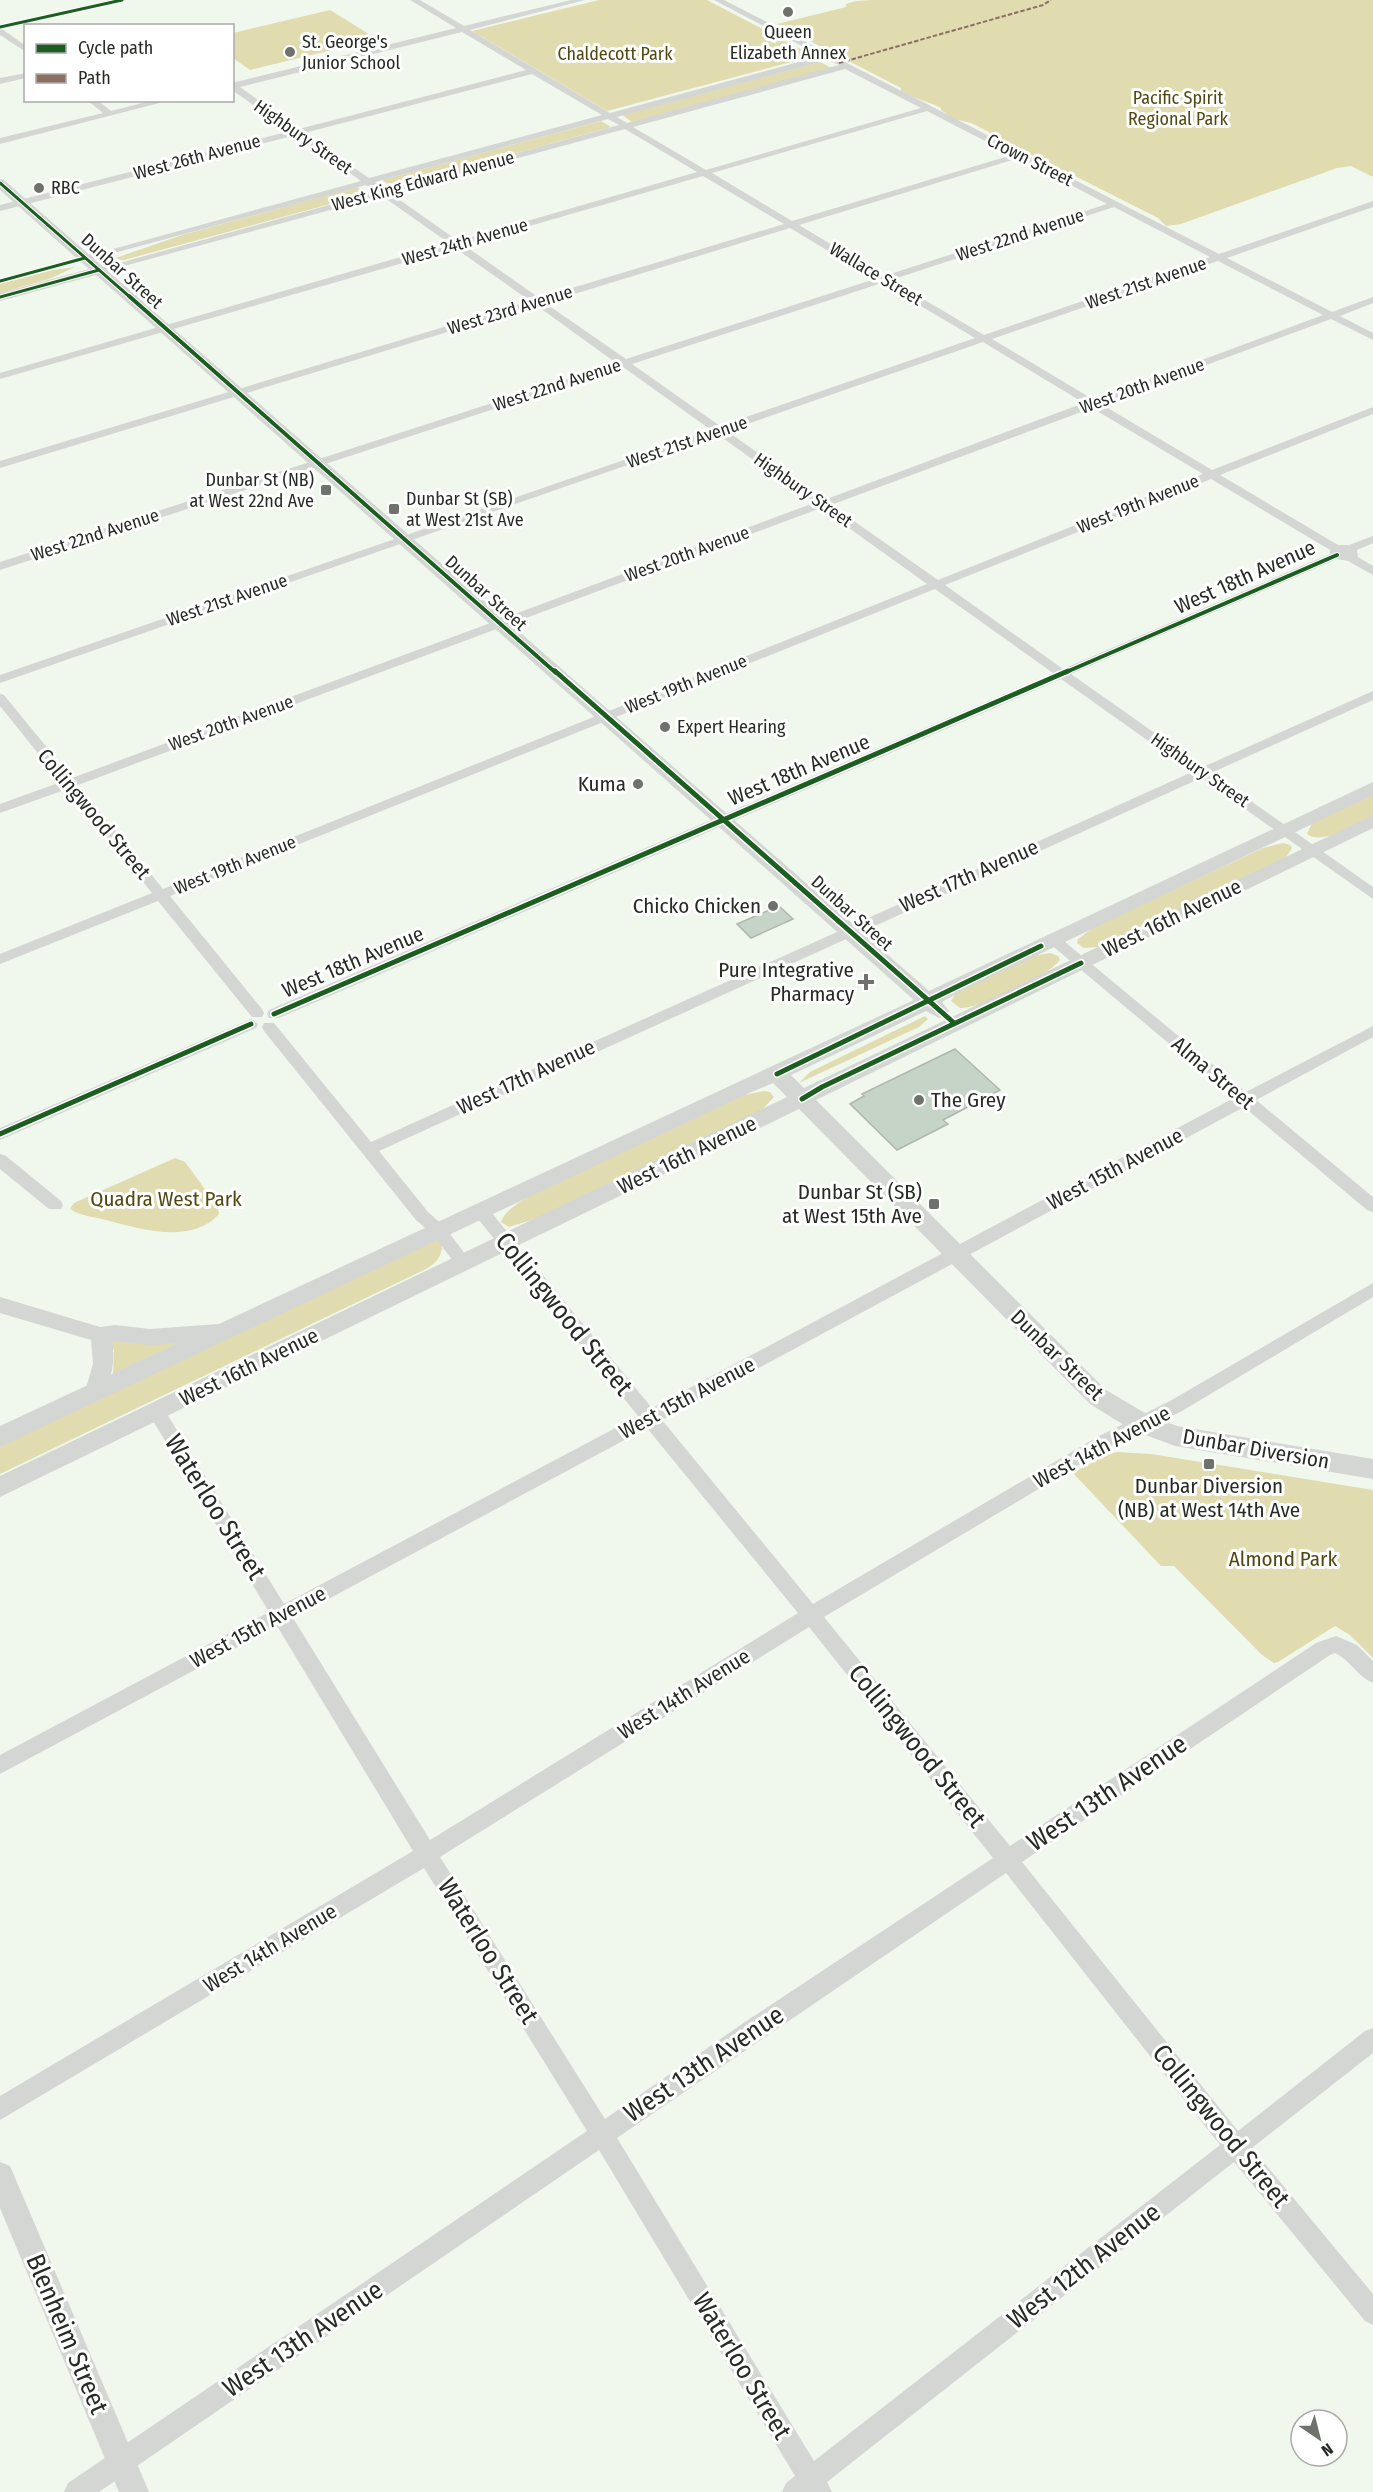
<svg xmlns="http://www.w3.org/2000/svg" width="1373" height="2492" font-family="'Fira Sans Condensed',sans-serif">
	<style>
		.green { fill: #e0dcb0 }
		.building { fill: #c5d4c7; stroke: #b1b7b0; stroke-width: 1.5 }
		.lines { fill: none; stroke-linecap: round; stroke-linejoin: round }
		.minor { fill: #d4d6d3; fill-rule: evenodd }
		.tertiary { fill: #d4d6d3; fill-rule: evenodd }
		.secondary { fill: #d4d6d3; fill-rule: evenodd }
		.quiet { stroke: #8d6e63; stroke-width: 2; stroke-dasharray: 4.5 2; stroke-linecap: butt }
		.cycleway-far2-casing { stroke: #fff; stroke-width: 5 }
		.cycleway-far1-casing { stroke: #fff; stroke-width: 6 }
		.cycleway-casing { stroke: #fff; stroke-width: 8 }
		.cycleway-far2 { stroke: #1b5e20; stroke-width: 3 }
		.cycleway-far1 { stroke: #1b5e20; stroke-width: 4 }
		.cycleway { stroke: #1b5e20; stroke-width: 5 }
		.poi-dot { fill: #6d726b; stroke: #fff; stroke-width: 2 }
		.labels { text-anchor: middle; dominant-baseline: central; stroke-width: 6; stroke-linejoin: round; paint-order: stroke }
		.far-poi-label { font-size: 18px; fill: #272b25; stroke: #fff; text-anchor: start }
		.far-park-label { font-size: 18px; fill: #524811; stroke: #fff }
		.far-street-label { font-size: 18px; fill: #272b25; stroke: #fff }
		.street-label { font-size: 21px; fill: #272b25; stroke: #fff }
		.poi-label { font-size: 21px; fill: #272b25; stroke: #fff; text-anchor: end }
		.park-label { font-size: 21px; fill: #524811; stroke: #fff }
		.near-street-label { font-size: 26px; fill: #272b25; stroke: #fff }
	</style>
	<rect width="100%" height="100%" fill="#f0f7ed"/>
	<g class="green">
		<path d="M599,0h108l107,56 -207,55 -135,-80z"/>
		<path d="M871,0h502v177l-22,-11 -14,2 -156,56 -15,2 -8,-8 -83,-42 -11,-2 -5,-6 -47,-22c-4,-7 -16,-7 -23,-12v-2l-18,-9 -17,-4 -13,-9v-2c-13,-7 -27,-9 -40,-17v-3l-124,-64 69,-17v-3l10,-3z"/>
		<path d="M330,10l47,29 -127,31 -17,-12v-25z"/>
		<path d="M820,62l11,6 -199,54 -10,-7z"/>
		<path d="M601,121l10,6 -219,60 -10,-7z"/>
		<path d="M357,187l10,7 -243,66 -11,-1 69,-24z"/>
		<path d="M75,267l-26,12 -49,14v-9l53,-14z"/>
		<path d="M1373,794v23c-15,7 -52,29 -66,17l5,-11z"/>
		<path d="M1283,843l7,2 2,3 -7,11 -186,88 -15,1 -7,-5 1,-4 16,-12 169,-79z"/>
		<path d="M1050,953l8,3 2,4c-14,18 -77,48 -100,48l-9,-7 5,-8 78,-37z"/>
		<path d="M925,1016l3,3 -9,8 -120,56 11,-11z"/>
		<path d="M764,1091l6,1 4,5 -12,13 -224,108 -29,9 -8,-5c4,-13 24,-23 36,-30l207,-97z"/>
		<path d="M175,1158l10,4 33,45 1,7c-28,31 -79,15 -113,6 -11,-3 -26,-4 -36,-11l4,-6z"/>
		<path d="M434,1241h5l3,4c0,12 -6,18 -16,24l-426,205v-28z"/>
		<path d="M109,1340l68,1 2,2 -66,31 1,-23z"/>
		<path d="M1117,1452l34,2 222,36v168l-23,-23 -15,-9 -57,36 -4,1 -12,-8 -88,-89h-13l-88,-93 32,-18z"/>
	</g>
	<g class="building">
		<path d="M779,906l14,13 -42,19 -14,-14z"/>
		<path d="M955,1049l45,41 -57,30 5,4 -51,26 -47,-46 14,-8 -2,-2z"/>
	</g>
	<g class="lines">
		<g class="minor">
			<path d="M111,0h15l-124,29 24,17v6l-26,-17v-10z"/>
			<path d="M410,0h10l44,26 107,-26h14l-115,30 140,83 211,-57 -107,-56h10l495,254 154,-53v6l-146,51 105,54 41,-15v6l-33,13 33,17v7l-42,-21 -230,85 111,66 161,-63v7l-153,61 118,70h11l24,-9v7l-16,7 1,7 15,9v9l-25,-14 -11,-2 -266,115 132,93 170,-76v9l-162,73 162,114v12l-172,-121 -822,373 49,61 16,14 28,37 -2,4 -6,2 -6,-2 -26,-33 -16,-14 -152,-189 -2,-4 2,-4h10l97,119 821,-370 -131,-93 -782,339h-10l-2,-4 2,-4 784,-337 -118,-84 -765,307 92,113 2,4 -2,4h-10l-94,-116 -158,63v-10l152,-61 -85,-104 -67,24v-9l61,-22 -61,-76v-12l4,1 68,83 742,-275 -97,-69 -717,249v-8l711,-245 -88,-63 -623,203v-8l616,-199 -80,-58 -536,163v-7l530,-160 -75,-53 -455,131v-6l449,-130 -67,-47 -280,76 -8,-2 282,-78 -10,-7 -278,75 -8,-2 281,-77 -65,-46 -296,76v-6l290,-74 -58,-41v-7l224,-55zM462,32l64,38 -227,59 -59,-42zM828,60l11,5 -212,58 -10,-6zM845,69l76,39 -215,62 -73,-43zM532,74l70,41 -233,63 -65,-45zM927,111l85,44 -220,66 -80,-48zM608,119l11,6 -234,64 -10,-7zM625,129l72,43 -239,69 -68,-48zM1019,158l88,46 -223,72 -85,-51zM703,176l81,48 -245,74 -75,-53zM1114,207l96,50 -226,78 -93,-55zM790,228l85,51 -249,80 -81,-56zM1218,261l105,54 -229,85 -102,-61zM882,283l93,55 -255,88 -88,-62zM983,342l101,61 -260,97 -97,-69zM1092,408l111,66 -265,106 -107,-75zM1211,479l119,71v4l-267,115 -118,-84zM821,508l106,76 -764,305 -85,-104z"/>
			<path d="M26,73v5l-26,6v-6z"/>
			<path d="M87,100h10l14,11 43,-11h17l-171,44v-6l103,-25z"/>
			<path d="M1054,935l5,2 187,155 127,-66v11l-117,63 117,97v15l-6,-2 -123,-103 -582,313 151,184 284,-167 73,-36 203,-118v14l-191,114 -73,36 -285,170 186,229 306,-203 20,-7 21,9 16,16v22c-15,-6 -23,-23 -38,-30l-5,2 -308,207 216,269 127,-100 8,-3v25l-121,95 121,146v31l-8,-4 -131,-159 -407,320 5,10h-50l4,-9 9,-7 -196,-326 -500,342h-35l4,-9 519,-352 -163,-263 -424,252v-24l413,-245 -136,-225 -277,148v-19l269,-143 -119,-196 -3,-5 3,-5 6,-2 6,2 122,198 354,-188 -164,-202 -2,-4 2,-4h12l166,202 582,-310 -185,-155 -2,-3zM647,1428l151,185 -368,227 -137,-222zM809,1627l184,231 -248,164 -140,97 -165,-262zM1006,1873l214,272 -406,316 -197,-323z"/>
			<path d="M251,1019l7,5 -2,4 -256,112v-12z"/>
			<path d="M0,1154l6,2 55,45 2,4 -2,4h-12l-49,-40z"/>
		</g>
		<g class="tertiary">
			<path d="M0,1297l100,30 15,-2 35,4 69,-5 7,2 3,6 -3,6 -7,2 -69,5 -38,-4c4,20 -1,39 -10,57l-7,2 -7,-2 -3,-6 8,-28 -2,-24 -91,-27z"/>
			<path d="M0,2162l10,4 139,326h-30l-119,-284z"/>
		</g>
		<path class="secondary" d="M0,179l4,1 925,811 444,-209v13l-415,198 -16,9 7,9 -3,5 -7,2 -13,-7 -135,64 13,13 569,-273v13l-557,272 290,290 44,26 27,10 196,33v20l-198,-33 -43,-16 -42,-26 -291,-295 -799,388v-21l787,-379 -14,-14 -26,11 -747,353v-21l914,-426 -818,-725 -96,26v-8l89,-24 -89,-79z"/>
		<path class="quiet" d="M839,63l204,-58 8,-5"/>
		<defs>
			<g id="cycleway-far2">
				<path d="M0,27l122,-27"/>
				<path d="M0,183l131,115"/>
				<path d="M0,281l85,-23"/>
				<path d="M0,297l99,-27"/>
			</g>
			<g id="cycleway-far1">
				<path d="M129,296l427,377"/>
				<path d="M1064,673l273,-118"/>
			</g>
			<g id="cycleway">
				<path d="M555,671l399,352"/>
				<path d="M274,1014l794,-343"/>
				<path d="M777,1074l264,-128"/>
				<path d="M802,1099l20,-12 259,-124"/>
				<path d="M0,1134l251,-110"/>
			</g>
		</defs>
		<use href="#cycleway-far2" class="cycleway-far2-casing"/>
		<use href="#cycleway-far1" class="cycleway-far1-casing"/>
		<use href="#cycleway" class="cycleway-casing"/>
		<use href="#cycleway-far2" class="cycleway-far2"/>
		<use href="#cycleway-far1" class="cycleway-far1"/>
		<use href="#cycleway" class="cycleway"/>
	</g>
	<g class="poi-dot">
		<circle cx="788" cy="12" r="6"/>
		<circle cx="290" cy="52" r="6"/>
		<circle cx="39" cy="188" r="6"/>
		<rect x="320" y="484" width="12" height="12" rx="3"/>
		<rect x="388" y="503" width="12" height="12" rx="3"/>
		<circle cx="665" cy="727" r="6"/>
		<circle cx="638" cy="784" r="6"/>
		<circle cx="773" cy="906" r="6"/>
		<path d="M863 973h6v6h6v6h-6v6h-6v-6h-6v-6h6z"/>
		<circle cx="919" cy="1100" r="6"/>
		<rect x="928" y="1198" width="12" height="12" rx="3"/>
		<rect x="1203" y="1458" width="12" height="12" rx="3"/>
	</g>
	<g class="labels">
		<g class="far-poi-label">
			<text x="788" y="32" text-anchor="middle">Queen<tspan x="788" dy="21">Elizabeth Annex</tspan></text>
			<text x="302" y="42">St. George's<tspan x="302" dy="21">Junior School</tspan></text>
			<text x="51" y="188">RBC</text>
			<text x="314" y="480" text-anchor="end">Dunbar St (NB)<tspan x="314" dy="21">at West 22nd Ave</tspan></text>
			<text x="406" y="499">Dunbar St (SB)<tspan x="406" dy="21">at West 21st Ave</tspan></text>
			<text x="677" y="727">Expert Hearing</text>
		</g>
		<g class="far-park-label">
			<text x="615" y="54">Chaldecott Park</text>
			<text x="1178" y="98">Pacific Spirit<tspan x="1178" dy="21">Regional Park</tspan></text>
		</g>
		<g class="far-street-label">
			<text transform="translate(303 137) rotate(35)">Highbury Street</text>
			<text transform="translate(197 157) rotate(-15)">West 26th Avenue</text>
			<text transform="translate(1030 160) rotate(27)">Crown Street</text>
			<text transform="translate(423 181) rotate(-15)">West King Edward Avenue</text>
			<text transform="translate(1020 235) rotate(-18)">West 22nd Avenue</text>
			<text transform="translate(465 242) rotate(-16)">West 24th Avenue</text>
			<text transform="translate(122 271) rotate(42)">Dunbar Street</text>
			<text transform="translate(876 274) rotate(31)">Wallace Street</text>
			<text transform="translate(1146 283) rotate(-19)">West 21st Avenue</text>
			<text transform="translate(510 310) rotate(-17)">West 23rd Avenue</text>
			<text transform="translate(557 385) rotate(-18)">West 22nd Avenue</text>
			<text transform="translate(1142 386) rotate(-20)">West 20th Avenue</text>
			<text transform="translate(687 442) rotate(-19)">West 21st Avenue</text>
			<text transform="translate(803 490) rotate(35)">Highbury Street</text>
			<text transform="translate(1138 504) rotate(-22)">West 19th Avenue</text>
			<text transform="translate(95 535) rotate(-18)">West 22nd Avenue</text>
			<text transform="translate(687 554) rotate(-20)">West 20th Avenue</text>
			<text transform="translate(486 593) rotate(42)">Dunbar Street</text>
			<text transform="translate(227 600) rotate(-19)">West 21st Avenue</text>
			<text transform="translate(686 684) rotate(-22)">West 19th Avenue</text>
			<text transform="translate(231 723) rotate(-20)">West 20th Avenue</text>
			<text transform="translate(1200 770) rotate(35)">Highbury Street</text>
			<text transform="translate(235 865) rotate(-22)">West 19th Avenue</text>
			<text transform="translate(852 913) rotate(42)">Dunbar Street</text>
		</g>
		<g class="street-label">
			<text transform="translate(1245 577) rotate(-24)">West 18th Avenue</text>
			<text transform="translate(799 770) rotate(-23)">West 18th Avenue</text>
			<text transform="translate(94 814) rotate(50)">Collingwood Street</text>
			<text transform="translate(969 876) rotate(-24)">West 17th Avenue</text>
			<text transform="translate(1172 918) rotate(-26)">West 16th Avenue</text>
			<text transform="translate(353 962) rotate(-23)">West 18th Avenue</text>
			<text transform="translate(1213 1073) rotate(40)">Alma Street</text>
			<text transform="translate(526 1077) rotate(-25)">West 17th Avenue</text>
			<text transform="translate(687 1155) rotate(-26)">West 16th Avenue</text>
			<text transform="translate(1115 1169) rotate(-28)">West 15th Avenue</text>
			<text transform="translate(1057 1355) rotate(44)">Dunbar Street</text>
			<text transform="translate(249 1367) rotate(-26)">West 16th Avenue</text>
			<text transform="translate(687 1398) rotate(-28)">West 15th Avenue</text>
			<text transform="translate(1102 1447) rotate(-28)">West 14th Avenue</text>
			<text transform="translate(1256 1449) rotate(10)">Dunbar Diversion</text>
			<text transform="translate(258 1627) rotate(-28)">West 15th Avenue</text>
			<text transform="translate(684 1694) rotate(-32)">West 14th Avenue</text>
			<text transform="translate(270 1948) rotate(-31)">West 14th Avenue</text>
		</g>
		<g class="poi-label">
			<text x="626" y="784">Kuma</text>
			<text x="761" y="906">Chicko Chicken</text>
			<text x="854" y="970">Pure Integrative<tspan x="854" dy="24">Pharmacy</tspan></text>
			<text x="931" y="1100" text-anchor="start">The Grey</text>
			<text x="922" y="1192">Dunbar St (SB)<tspan x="922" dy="24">at West 15th Ave</tspan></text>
			<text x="1209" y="1486" text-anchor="middle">Dunbar Diversion<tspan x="1209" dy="24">(NB) at West 14th Ave</tspan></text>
		</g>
		<g class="park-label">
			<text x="166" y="1199">Quadra West Park</text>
			<text x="1283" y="1559">Almond Park</text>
		</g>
		<g class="near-street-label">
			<text transform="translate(564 1314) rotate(51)">Collingwood Street</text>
			<text transform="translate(215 1507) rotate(58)">Waterloo Street</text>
			<text transform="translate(917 1746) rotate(51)">Collingwood Street</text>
			<text transform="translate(1107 1793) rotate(-34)">West 13th Avenue</text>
			<text transform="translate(488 1951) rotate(58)">Waterloo Street</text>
			<text transform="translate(704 2064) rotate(-34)">West 13th Avenue</text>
			<text transform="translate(1221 2126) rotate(51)">Collingwood Street</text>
			<text transform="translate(1084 2266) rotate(-38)">West 12th Avenue</text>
			<text transform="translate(67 2334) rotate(67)">Blenheim Street</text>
			<text transform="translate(303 2339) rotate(-34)">West 13th Avenue</text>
			<text transform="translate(742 2366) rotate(59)">Waterloo Street</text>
		</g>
	</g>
	<rect x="24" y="24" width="210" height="78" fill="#ffffff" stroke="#a9aaa8" stroke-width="1.5"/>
	<rect x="36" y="44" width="30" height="9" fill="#1b5e20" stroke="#a9aaa8" stroke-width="1.5"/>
	<text x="78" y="54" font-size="18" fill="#272b25">Cycle path</text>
	<rect x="36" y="74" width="30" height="9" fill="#8d6e63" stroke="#a9aaa8" stroke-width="1.5"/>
	<text x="78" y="84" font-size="18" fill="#272b25">Path</text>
	<g transform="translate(1319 2438) rotate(145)"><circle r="28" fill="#ffffff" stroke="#a9aaa8" stroke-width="1.5"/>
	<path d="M0-4.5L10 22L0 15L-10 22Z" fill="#6d726b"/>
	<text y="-9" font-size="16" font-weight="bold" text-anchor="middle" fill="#272b25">N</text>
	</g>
</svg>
